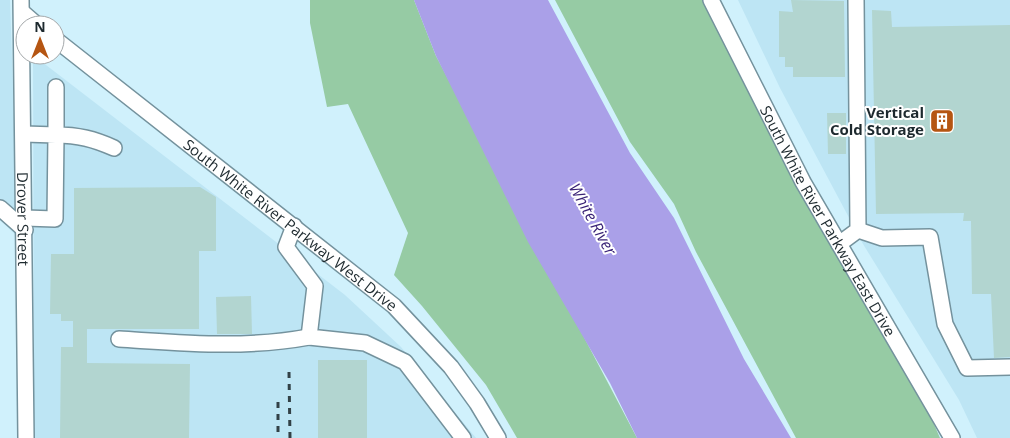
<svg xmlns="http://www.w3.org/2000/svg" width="1010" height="438" font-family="'Open Sans',sans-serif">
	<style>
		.built { fill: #bde5f4 }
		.green { fill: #96cba4 }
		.water { fill: #aaa0e8 }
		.building { fill: #b2d5d0 }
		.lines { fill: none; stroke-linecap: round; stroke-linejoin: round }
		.minor-casing { stroke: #74929d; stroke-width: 18 }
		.minor { stroke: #fff; stroke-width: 15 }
		.rail { stroke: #324146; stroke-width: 3; stroke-dasharray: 6 6; stroke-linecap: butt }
		.labels { text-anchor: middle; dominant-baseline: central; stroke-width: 4; stroke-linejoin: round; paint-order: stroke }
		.poi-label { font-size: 15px; font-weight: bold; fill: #1d292e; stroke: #fff; text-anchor: end }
		.street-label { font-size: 15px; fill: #1d292e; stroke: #fff }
		.water-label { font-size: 16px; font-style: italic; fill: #3a2376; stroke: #fff }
	</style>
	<rect width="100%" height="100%" fill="#d0f1fc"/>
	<g class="built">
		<path d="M0,0h10l8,237 -18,-17z"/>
		<path d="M738,0h272v438h-33l-18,-38 -96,-156 -83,-156z"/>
		<path d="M33,55l312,240 56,52 75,91h-442z"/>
	</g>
	<g class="green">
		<path d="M310,0h104l22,56 201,382h-120l-31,-53 -64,-79 -28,-31 14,-42 -60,-129 -21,3 -17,-84z"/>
		<path d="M555,0h150l219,401 16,37h-144l-100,-186 -22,-48 -44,-62z"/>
	</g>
	<path class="water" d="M414,0h134l82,153 44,65 70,141 47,79h-154l-27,-55 -82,-141 -92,-186z"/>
	<g class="building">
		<path d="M791,0l53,1 1,76h-52v-10h-8v-10h-6v-46l14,1z"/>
		<path d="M872,10l19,1 1,16 118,-2v332l-16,1 -3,-64h-19l-1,-73h-8l1,-8 -88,1z"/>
		<path d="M827,113h19v41h-18z"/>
		<path d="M200,187l16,10v54h-17v78h-112v34l103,1 -1,74h-129l1,-91h12v-26h-12v-7h-11l1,-60h23v-66z"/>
		<path d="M251,296l1,38h-35l-1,-37z"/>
		<rect x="318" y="360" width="49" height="78"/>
	</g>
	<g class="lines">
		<defs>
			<g id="minor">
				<path id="s1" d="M21,0l5,438"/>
				<path id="s2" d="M711,0l92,182 149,256"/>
				<path d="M22,12l15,13"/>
				<path id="s3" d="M55,39l339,267 57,61 26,36 21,35"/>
				<path d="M56,87v48c22,0 38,4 58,13"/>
				<path d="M24,134l32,1 -1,84 -30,-1"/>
				<path d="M0,208l25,22"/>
				<path d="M294,226l-8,21 29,39 -6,51 56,6 40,19 58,76"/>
				<path d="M858,230l24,8 48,-1 15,87 22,44 43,-1"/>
				<path d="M839,244l19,-14 -2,-230"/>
				<path d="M119,339c65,4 125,10 190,-2"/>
			</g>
		</defs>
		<use href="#minor" class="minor-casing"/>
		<use href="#minor" class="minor"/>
		<g class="rail">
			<path d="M289,372l1,66"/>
			<path d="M278,402v36"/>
		</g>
	</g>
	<defs>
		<symbol id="building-square" viewBox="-11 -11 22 22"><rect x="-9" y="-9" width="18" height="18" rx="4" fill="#b55512" stroke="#fff"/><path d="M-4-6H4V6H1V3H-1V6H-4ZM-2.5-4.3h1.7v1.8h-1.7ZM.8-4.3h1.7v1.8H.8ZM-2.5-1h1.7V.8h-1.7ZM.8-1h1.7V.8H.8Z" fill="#fff"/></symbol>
	</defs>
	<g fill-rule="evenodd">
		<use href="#building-square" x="928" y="107" width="28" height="28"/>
	</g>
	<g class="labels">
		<g class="poi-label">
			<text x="924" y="112">Vertical<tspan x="924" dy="17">Cold Storage</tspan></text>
		</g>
		<g class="street-label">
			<text stroke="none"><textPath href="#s1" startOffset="219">Drover Street</textPath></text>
			<text stroke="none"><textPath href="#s2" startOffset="250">South White River Parkway East Drive</textPath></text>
			<text stroke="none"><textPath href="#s3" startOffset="300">South White River Parkway West Drive</textPath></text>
		</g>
		<g class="water-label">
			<text transform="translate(593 219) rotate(61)">White River</text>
		</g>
	</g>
	<g transform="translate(40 40)"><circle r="24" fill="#ffffff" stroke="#a5a9ab"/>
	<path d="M0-4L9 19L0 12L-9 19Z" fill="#b55512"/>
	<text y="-8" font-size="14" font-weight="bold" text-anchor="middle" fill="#1d292e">N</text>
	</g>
</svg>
